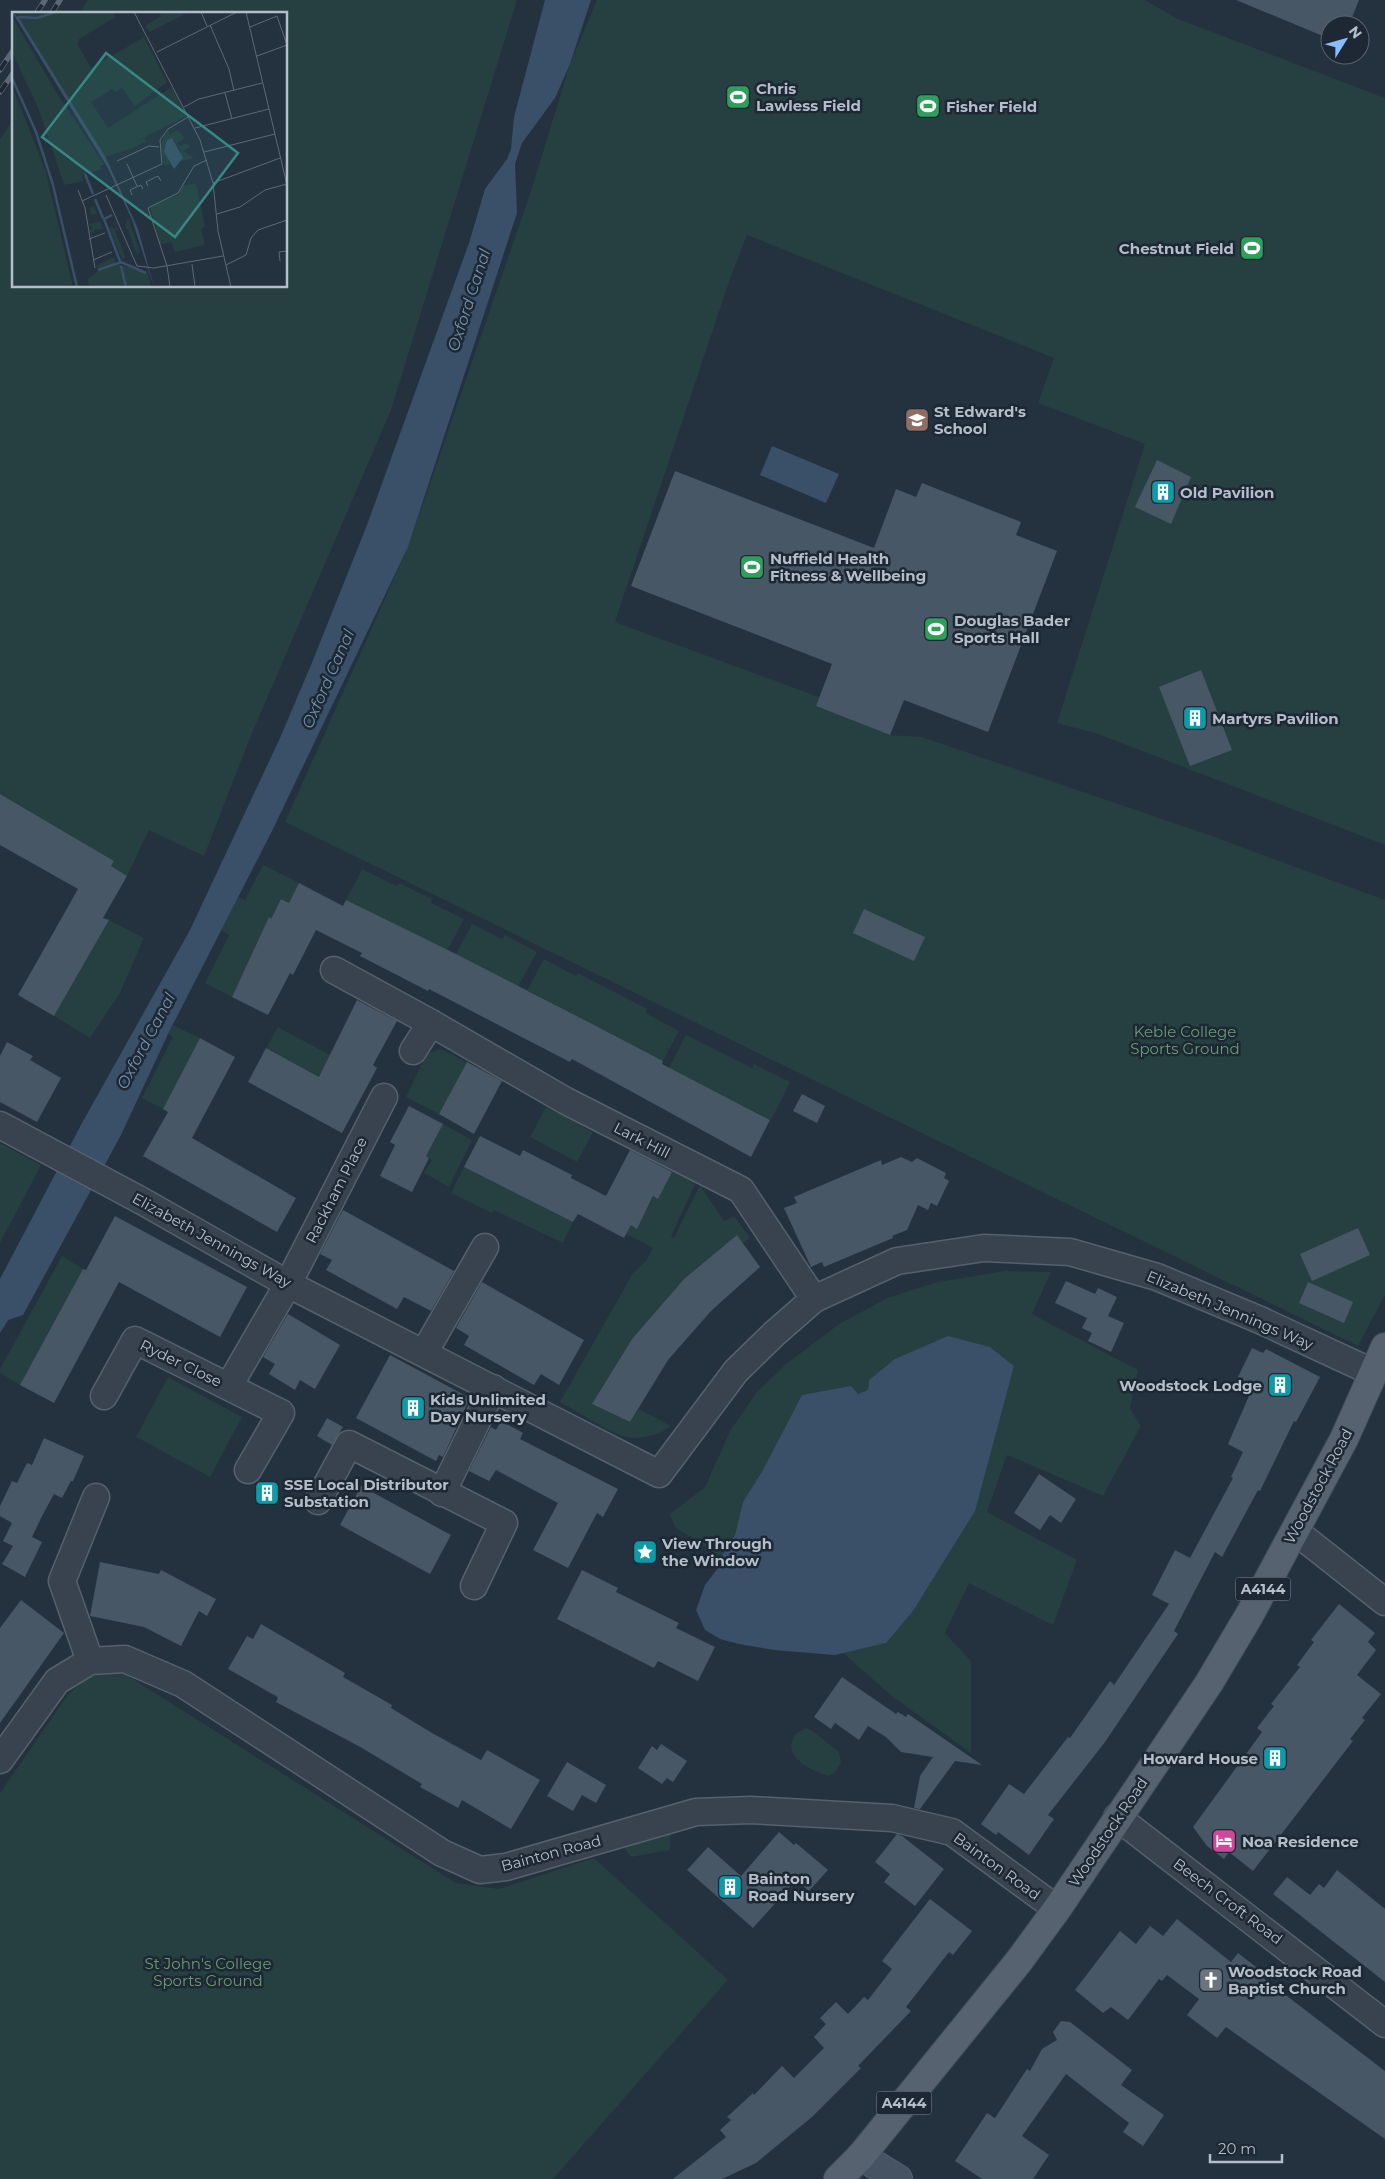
<svg xmlns="http://www.w3.org/2000/svg" width="1385" height="2179" font-family="Montserrat,sans-serif">
	<style>
		.green { fill: #263f40 }
		.water { fill: #395068 }
		.building { fill: #485765 }
		.lines { fill: none; stroke-linecap: round; stroke-linejoin: round }
		.street-casing { stroke: #56616d; stroke-width: 29 }
		.secondary-casing { stroke: #56616d; stroke-width: 30 }
		.primary-casing { stroke: #414c58; stroke-width: 30 }
		.street { stroke: #38434f; stroke-width: 26 }
		.secondary { stroke: #465362; stroke-width: 28 }
		.primary { stroke: #56626f; stroke-width: 28 }
		.rail-casing { stroke: #5a6876; stroke-width: 5.5 }
		.rail { stroke: #1d2834; stroke-width: 4; stroke-dasharray: 11; stroke-linecap: butt }
		.labels { text-anchor: middle; dominant-baseline: central; stroke-width: 5; stroke-linejoin: round; paint-order: stroke }
		.shield { fill: #1d2834; stroke: #87919d; stroke-width: 1 }
		.shield-label { font-size: 14px; font-weight: bold; fill: #b4beca }
		.poi-label { font-size: 15px; font-weight: bold; fill: #b4beca; stroke: #1d2834; text-anchor: start }
		.park-label { font-size: 15px; fill: #6b9b72; stroke: #1d2834 }
		.street-label { font-size: 15px; fill: #b4beca; stroke: #1d2834 }
		.water-label { font-size: 16px; font-style: italic; fill: #7391ad; stroke: #1d2834 }
		.inset-river { fill: none; stroke: #395068; stroke-width: 2.5 }
		.inset-road { fill: none; stroke: #5e6977; stroke-width: 1 }
		.view { fill: #388885; fill-opacity: 0.15; stroke: #388885; stroke-width: 2.5 }
		.inset-edge { fill: none; stroke: #b4beca; stroke-width: 2.5 }
	</style>
	<rect width="100%" height="100%" fill="#24313f"/>
	<g class="green">
		<path d="M88,0h429l-126,410 -141,328 -46,118 -55,-26 -22,46 -16,-10 3,-5 -114,-67v-655l14,-21v168h272v-272h-207z"/>
		<path d="M597,0h548l31,18 209,80v747l-287,-111 -41,-11 88,-279 -107,-41 16,-45 -307,-123 -18,47 -114,340 204,75 -3,9 74,29 32,2 290,99 173,64v395l-27,51 -1073,-524 123,-275 122,-353 40,-130z"/>
		<path d="M263,865l36,18 -10,20 -8,-4 -10,20 -2,-1 -37,79 -27,-14 24,-48 -8,-5 17,-33 7,3z"/>
		<path d="M362,869l35,17 2,-3 33,16 -1,4 33,16 -17,32 -101,-51z"/>
		<path d="M109,920l35,18 -24,55 -30,45 -36,-22z"/>
		<path d="M472,924l30,15 3,-4 32,17 -19,35 -62,-33z"/>
		<path d="M544,959l32,17 2,-3 69,36 -1,4 33,18 -16,30 -136,-71z"/>
		<path d="M173,1025l27,13 -37,71 -21,-11 31,-61 -5,-3z"/>
		<path d="M278,1027l94,51 -12,21 -94,-51z"/>
		<path d="M686,1035l66,33 2,-4 36,18 -19,38 -102,-52z"/>
		<path d="M440,1049l27,13 -28,52 -33,-17 21,-44z"/>
		<path d="M546,1107l47,25 -16,30 -47,-25z"/>
		<path d="M443,1124l29,16 -23,47 -25,-14 8,-13 -6,-4z"/>
		<path d="M0,1143l41,22 -41,78z"/>
		<path d="M671,1166l26,14 -26,56 3,2 26,-53 24,36 10,-5 16,22 -7,5 -6,-8 -53,44 -52,60 -40,65 38,18 9,-13 32,17c-11,9 -31,14 -45,11 -15,-3 -51,-27 -66,-35l73,-129 13,-12 7,-13 -27,-14 5,-9 6,3 17,-32 4,2 14,-27 -3,-2z"/>
		<path d="M464,1167l109,55 -10,21 -69,-33 -2,3 -41,-20z"/>
		<path d="M62,1256l21,13 -63,116 -20,-12v-4z"/>
		<path d="M1005,1271l46,1 -19,42 106,56 -8,39 11,17 -38,70 -96,-41 -20,57 90,48 -24,65 -84,-42 -24,50 26,28v92l-78,-56 -50,-44 43,-10 109,-211 19,-66 -24,-19 -121,33 -1,10 -10,4 -95,76 -20,32 -8,34 -14,21 -46,-30 -5,-13 35,-27 25,-56 26,-38 30,-29 53,-40 48,-26 50,-16z"/>
		<path d="M168,1377l74,40 -32,60 -74,-40z"/>
		<path d="M110,1672l15,2 331,209 43,6 95,-31 134,122 -175,199h-553v-386l67,-97c13,-14 24,-22 43,-24z"/>
		<path d="M806,1728l8,4 25,20 2,11 -6,9 -6,4c-16,-4 -49,-20 -34,-41 2,-3 8,-5 11,-7z"/>
		<path d="M671,1829l-1,21 -39,7 -6,-8 1,-8z"/>
	</g>
	<g class="water">
		<path d="M545,0h46l-21,64 -15,34 -33,45 -7,21 2,49 -109,334 -136,284 -104,203 -47,101 -98,180 -15,5 -8,13v-54l82,-156 108,-193 90,-192 31,-73 56,-140 102,-282 16,-54 22,-30 4,-10 3,-32z"/>
		<path d="M772,446l67,28 -13,29 -66,-28z"/>
		<path d="M948,1336l42,11 24,19 -39,145 -62,100 -27,32 -51,12 -61,-5 -35,-6 -19,-5 -15,-9 -9,-20 9,-25 13,-17 3,-11 14,-22 8,-33 20,-32 39,-75 49,-9 7,8 10,-4 1,-10 26,-21z"/>
	</g>
	<g class="building">
		<path d="M1236,0h123l-10,25h-19v14z"/>
		<path d="M1157,460l34,17 -20,47 -36,-17z"/>
		<path d="M675,471l199,77 22,-59 20,8 6,-14 99,39 -5,13 41,16 -69,181 -84,-32 -14,35 -74,-29 16,-42 -201,-78z"/>
		<path d="M1201,670l31,80 -42,16 -31,-79z"/>
		<path d="M0,794l114,67 -3,5 16,10 -24,42 6,2 -55,96 -36,-21 60,-106 -78,-44z"/>
		<path d="M299,883l44,23 3,-6 110,54 142,73 65,34 -1,3 108,56 -19,37 -179,-98 -2,3 -141,-73 -1,2 -68,-35 2,-3 -46,-23 -23,45 -3,-2 -22,42 -36,-18 37,-80 2,2 10,-20 8,4z"/>
		<path d="M864,909l61,28 -11,24 -61,-28z"/>
		<path d="M357,1000l40,21 -24,44 4,3 -35,65 -94,-51 18,-34 53,29z"/>
		<path d="M200,1038l35,19 -43,81 104,60 -19,34 -134,-76 25,-44 -5,-3z"/>
		<path d="M7,1042l26,14 -3,4 31,18 -24,44 -37,-20v-46z"/>
		<path d="M467,1062l35,19 -28,53 -35,-20z"/>
		<path d="M802,1094l23,12 -8,17 -24,-12z"/>
		<path d="M409,1106l34,18 -17,32 3,2 -17,34 -32,-16 15,-31 -5,-3z"/>
		<path d="M480,1136l40,20 3,-6 49,25 -1,3 35,18 24,-46 42,22 -14,27 -5,-3 -16,33 -6,-4 -7,13 -46,-24 -5,8 -109,-55z"/>
		<path d="M901,1157l11,5 5,-4 29,15 -2,5 5,3 -12,25 -6,-3 -3,7 -10,-5 -11,25 -15,6 1,2 -69,29 -2,-5 -11,5 -27,-59 13,-5 -3,-6 87,-37 1,5z"/>
		<path d="M343,1210l111,61 -23,40 -27,-14 -7,12 -71,-39 6,-10 -12,-6z"/>
		<path d="M115,1216l132,71 -27,50 -101,-55 -65,121 -34,-18 63,-116 3,1z"/>
		<path d="M1358,1228l12,27 -58,26 -12,-27z"/>
		<path d="M737,1235l23,32 -49,44 -43,49 -38,62 -38,-18 40,-65 52,-60z"/>
		<path d="M1066,1281l29,13 3,-6 19,9 -9,19 16,7 -13,29 -23,-11 4,-8 -10,-5 5,-10 -32,-15z"/>
		<path d="M482,1282l102,58 -25,45 -18,-11 -7,11 -70,-40 5,-9 -13,-8z"/>
		<path d="M1308,1282l45,20 -9,21 -45,-20z"/>
		<path d="M288,1314l52,31 -25,44 -15,-9 -5,10 -26,-16 6,-10 -12,-7z"/>
		<path d="M1252,1348l11,5 3,-4 54,28 -24,45 -2,-1 -34,70 -2,-1 -36,67 -7,-5 -41,79 4,3 -73,108 -57,73 6,4 -25,36 -31,-23 -2,3 -15,-11 28,-40 15,10 44,-57 2,1 40,-57 4,4 55,-81 -17,-9 23,-45 15,8 43,-80 -2,-1 12,-25 -15,-8 24,-55 -16,-8z"/>
		<path d="M390,1355l80,43 -27,59 -4,-2 -3,6 -80,-43z"/>
		<path d="M327,1418l16,9 -11,18 -15,-9z"/>
		<path d="M501,1421l22,12 -3,6 98,50 -15,28 -6,-4 -29,55 -35,-18 25,-47 -62,-33 -7,11 -20,-10 22,-44 5,3z"/>
		<path d="M44,1438l40,18 -11,25h-2l-9,17 -8,-4 -13,24 -9,19 10,5 -17,35 -23,-13 11,-18 -10,-5 9,-18 -12,-7v-10l12,-25 5,2 10,-20 5,2z"/>
		<path d="M1039,1474l37,25 -15,24 -11,-8 -10,15 -26,-17z"/>
		<path d="M361,1486l90,49 -21,39 -90,-49z"/>
		<path d="M100,1562l59,12 2,-4 55,29 -9,17 -8,-5 -18,35 -37,-19 -54,-11z"/>
		<path d="M582,1570l36,18 -2,4 63,31 -3,5 39,19 -17,34 -40,-20 -4,7 -97,-49z"/>
		<path d="M21,1600l43,33 -64,90v-95z"/>
		<path d="M1339,1604l36,29 -7,9 8,8 -19,25 24,19 -19,24 3,2 -15,19 3,2 -100,130 -24,-19 -5,7 -17,-13 -14,-19 69,-95 -5,-4 17,-22 -3,-2 29,-37 -3,-2 17,-23 -3,-2z"/>
		<path d="M261,1624l84,49 -2,4 49,28 -1,3 41,25 49,27 6,-10 53,30 -29,49 -49,-29 -4,8 -38,-21 2,-3 -60,-36 -86,-46 2,-4 -2,-2 -48,-27 19,-33 6,3z"/>
		<path d="M842,1677l54,37 2,-2 8,5 2,-3 74,51 -27,-4 -35,48 -6,-1 6,-32 13,-19 -32,-5 -15,-15 -18,-11 -9,14 -24,-17 -4,6 -17,-12z"/>
		<path d="M661,1744l26,17 -14,21 -6,-4 -5,6 -24,-16 14,-22 5,4z"/>
		<path d="M567,1762l39,23 -10,18 -14,-8 -9,16 -26,-15z"/>
		<path d="M779,1832l15,13 2,-2 32,27 -19,21 -13,-11 -43,48 -66,-58 21,-23 33,29z"/>
		<path d="M897,1834l5,2 42,33 -29,37 -31,-24 6,-8 -15,-12z"/>
		<path d="M1337,1870l48,39v73l-112,-88 14,-17 23,18 9,-11 5,4z"/>
		<path d="M930,1899l42,32 -19,24 -4,-3 -43,55 5,4 -53,55 3,2 -49,49 -56,46 -34,16h-49l53,-42 -6,-7 11,-10 -4,-3 26,-24 1,2 28,-29 12,12 30,-30 -10,-11 12,-13 -6,-6 16,-16 12,12 16,-17 4,3 24,-31 -10,-8z"/>
		<path d="M1177,1919l54,43 7,-9 27,21 -3,3 123,94v68l-159,-112 -9,11 -30,-23 12,-16 -32,-24 -5,6 -3,-2 -31,41 -17,-13 -8,6 -28,-23 45,-59 16,13 14,-18 13,10z"/>
		<path d="M1061,2021l9,1 62,48 -11,15 43,30 -21,31 -20,-14 6,-9 -63,-49 -44,62 27,19 -16,24h-51l-27,-18 32,-48 8,5 32,-49 3,2 12,-22 15,-9 -4,-8z"/>
	</g>
	<g class="lines">
		<defs>
			<g id="street">
				<path d="M334,970l97,53 135,78 175,89 73,109"/>
				<path d="M413,1051l18,-28"/>
				<path d="M0,1125l142,76 146,83 371,190 77,-103 38,-37 40,-35 83,-38 87,-13 86,4 87,25 103,43 112,52"/>
				<path d="M424,1353l61,-106"/>
				<path d="M229,1386l59,-102 96,-187"/>
				<path d="M104,1396l31,-56 146,73 -33,57"/>
				<path d="M442,1493l51,-105"/>
				<path d="M318,1501l31,-57 155,79 -30,63"/>
				<path d="M1295,1531l90,71"/>
				<path d="M90,1661l-28,-80 34,-84"/>
				<path d="M0,1760l57,-79 33,-20 35,-2 58,25 259,169 38,17 26,-3 190,-55 55,-2 141,8 60,14 105,77"/>
				<path d="M1117,1817l268,207"/>
			</g>
			<path id="secondary" d="M861,2156l37,23"/>
			<path id="primary" d="M838,2179l23,-23 158,-195 38,-52 152,-226 41,-69 94,-175 41,-92"/>
		</defs>
		<use href="#street" class="street-casing"/>
		<use href="#secondary" class="secondary-casing"/>
		<use href="#primary" class="primary-casing"/>
		<use href="#street" class="street"/>
		<use href="#secondary" class="secondary"/>
		<use href="#primary" class="primary"/>
		<defs>
			<g id="rail">
				<path d="M36,14l9,-14"/>
				<path d="M51,14l9,-14"/>
				<path d="M0,70l14,-21"/>
				<path d="M0,92l14,-20"/>
			</g>
		</defs>
		<use href="#rail" class="rail-casing"/>
		<use href="#rail" class="rail"/>
	</g>
	<defs>
		<symbol id="stadium-square" viewBox="-11 -11 22 22"><rect x="-9" y="-9" width="18" height="18" rx="4" fill="#2e9e5b" stroke="#1d2834"/><path d="M0-5a6.5 5 0 1 0 0 10a6.5 5 0 1 0 0-10ZM-3.5-1.8h7v3.6h-7Z" fill="#fff"/></symbol>
		<symbol id="school-square" viewBox="-11 -11 22 22"><rect x="-9" y="-9" width="18" height="18" rx="4" fill="#8d6e63" stroke="#1d2834"/><path d="M0-5L7-2L0 1L-7-2ZM-4 1L0 2.5L4 1V4Q0 6-4 4Z" fill="#fff"/></symbol>
		<symbol id="building-square" viewBox="-11 -11 22 22"><rect x="-9" y="-9" width="18" height="18" rx="4" fill="#0f9aa8" stroke="#1d2834"/><path d="M-4-6H4V6H1V3H-1V6H-4ZM-2.5-4.3h1.7v1.8h-1.7ZM.8-4.3h1.7v1.8H.8ZM-2.5-1h1.7V.8h-1.7ZM.8-1h1.7V.8H.8Z" fill="#fff"/></symbol>
		<symbol id="sight-square" viewBox="-11 -11 22 22"><rect x="-9" y="-9" width="18" height="18" rx="4" fill="#0f9aa8" stroke="#1d2834"/><path d="M0-6L1.8-2.2L6-1.7L2.9 1.2L3.7 5.4L0 3.3L-3.7 5.4L-2.9 1.2L-6-1.7L-1.8-2.2Z" fill="#fff"/></symbol>
		<symbol id="hotel-square" viewBox="-11 -11 22 22"><rect x="-9" y="-9" width="18" height="18" rx="4" fill="#d1479c" stroke="#1d2834"/><path d="M-6-4.5h1.5V1H6V5H4.5V3h-9V5H-6ZM-4 0a1.8 1.8 0 1 1 3.6 0ZM.5 0V-2.5h3Q6-2.5 6 0Z" fill="#fff"/></symbol>
		<symbol id="church-square" viewBox="-11 -11 22 22"><rect x="-9" y="-9" width="18" height="18" rx="4" fill="#6b7280" stroke="#1d2834"/><path d="M-1.2-6h2.4v3.5h3.3v2.4h-3.3V6h-2.4V-.1h-3.3v-2.4h3.3Z" fill="#fff"/></symbol>
	</defs>
	<g fill-rule="evenodd">
		<use href="#stadium-square" x="724" y="83" width="28" height="28"/>
		<use href="#stadium-square" x="914" y="92" width="28" height="28"/>
		<use href="#stadium-square" x="1238" y="234" width="28" height="28"/>
		<use href="#school-square" x="903" y="406" width="28" height="28"/>
		<use href="#building-square" x="1149" y="478" width="28" height="28"/>
		<use href="#stadium-square" x="738" y="553" width="28" height="28"/>
		<use href="#stadium-square" x="922" y="615" width="28" height="28"/>
		<use href="#building-square" x="1181" y="704" width="28" height="28"/>
		<use href="#building-square" x="1266" y="1371" width="28" height="28"/>
		<use href="#building-square" x="399" y="1394" width="28" height="28"/>
		<use href="#building-square" x="253" y="1479" width="28" height="28"/>
		<use href="#sight-square" x="631" y="1538" width="28" height="28"/>
		<use href="#building-square" x="1261" y="1744" width="28" height="28"/>
		<use href="#hotel-square" x="1210" y="1827" width="28" height="28"/>
		<use href="#building-square" x="716" y="1873" width="28" height="28"/>
		<use href="#church-square" x="1197" y="1966" width="28" height="28"/>
	</g>
	<g class="labels">
		<g class="shield">
			<rect x="1235.5" y="1577.5" width="55" height="23" rx="4"/>
			<rect x="876.5" y="2091.5" width="55" height="23" rx="4"/>
		</g>
		<g class="shield-label">
			<text x="1263" y="1589">A4144</text>
			<text x="904" y="2103">A4144</text>
		</g>
		<g class="poi-label">
			<text x="756" y="88">Chris<tspan x="756" dy="17">Lawless Field</tspan></text>
			<text x="946" y="106">Fisher Field</text>
			<text x="1234" y="248" text-anchor="end">Chestnut Field</text>
			<text x="934" y="411">St Edward's<tspan x="934" dy="17">School</tspan></text>
			<text x="1180" y="492">Old Pavilion</text>
			<text x="770" y="558">Nuffield Health<tspan x="770" dy="17">Fitness &amp; Wellbeing</tspan></text>
			<text x="954" y="620">Douglas Bader<tspan x="954" dy="17">Sports Hall</tspan></text>
			<text x="1212" y="718">Martyrs Pavilion</text>
			<text x="1262" y="1385" text-anchor="end">Woodstock Lodge</text>
			<text x="430" y="1399">Kids Unlimited<tspan x="430" dy="17">Day Nursery</tspan></text>
			<text x="284" y="1484">SSE Local Distributor<tspan x="284" dy="17">Substation</tspan></text>
			<text x="662" y="1543">View Through<tspan x="662" dy="17">the Window</tspan></text>
			<text x="1258" y="1758" text-anchor="end">Howard House</text>
			<text x="1242" y="1841">Noa Residence</text>
			<text x="748" y="1878">Bainton<tspan x="748" dy="17">Road Nursery</tspan></text>
			<text x="1228" y="1971">Woodstock Road<tspan x="1228" dy="17">Baptist Church</tspan></text>
		</g>
		<g class="park-label">
			<text x="1185" y="1031">Keble College<tspan x="1185" dy="17">Sports Ground</tspan></text>
			<text x="208" y="1963">St John's College<tspan x="208" dy="17">Sports Ground</tspan></text>
		</g>
		<g class="street-label">
			<text transform="translate(642 1140) rotate(27)">Lark Hill</text>
			<text transform="translate(336 1190) rotate(-63)">Rackham Place</text>
			<text transform="translate(212 1240) rotate(29)">Elizabeth Jennings Way</text>
			<text transform="translate(1230 1310) rotate(23)">Elizabeth Jennings Way</text>
			<text transform="translate(181 1363) rotate(26)">Ryder Close</text>
			<text transform="translate(1318 1486) rotate(-62)">Woodstock Road</text>
			<text transform="translate(1108 1832) rotate(-56)">Woodstock Road</text>
			<text transform="translate(551 1853) rotate(-15)">Bainton Road</text>
			<text transform="translate(997 1866) rotate(36)">Bainton Road</text>
			<text transform="translate(1228 1901) rotate(37)">Beech Croft Road</text>
		</g>
		<g class="water-label">
			<text transform="translate(469 300) rotate(-72)">Oxford Canal</text>
			<text transform="translate(328 679) rotate(-66)">Oxford Canal</text>
			<text transform="translate(146 1041) rotate(-62)">Oxford Canal</text>
		</g>
	</g>
	<g transform="translate(12 12)">
		<rect width="275" height="275" fill="#24313f"/>
		<path d="M3,0h99l2,5 -37,22 -1,6 13,23 53,-31 23,45 -32,24 -13,-18 -7,4 -3,-3 -21,13 17,26 64,-41 15,29 -54,27 11,-5 2,3 -13,7 -28,9zM147,0h30l-40,20 -4,-6 16,-10zM0,4l44,76 48,72 -4,2 2,3 -20,6 2,6 -20,4 -25,-75 -27,-58zM0,73l34,87 27,115h-61zM166,118l6,8 -7,5 3,3 7,-3 3,4 -7,4 11,7 -12,3 -3,-14 -7,-9 -8,14 6,12 -5,2 -4,-19 2,-8 5,-8 2,3zM184,171l9,43 -4,3 4,16 -30,7 -4,-10 -11,3 -10,-39 28,-11 5,-9zM82,194l9,23 -9,1v3l-5,-1 3,-5 -4,-2 12,-4 -3,-7 -6,1 -1,-7zM116,205l12,36 -4,1 -8,-25h-3zM105,210l-2,4 4,3 -4,2 10,25 -2,5 -15,-35 8,3 -2,-6zM99,246h4v5l33,10 3,14h-62l-1,-8 12,-10 -4,-3z" fill="#263f40"/>
		<path d="M0,0l7,6 87,140 32,71 16,58 -22,-67 -24,-52zM160,126l11,20 -9,11 -10,-17 3,-12z" fill="#395068"/>
		<path class="inset-river" d="M6,5l19,1 19,-6M0,66l24,54 17,53 24,102M73,162l8,20M83,187l8,19M100,203l-8,4 17,45M109,254l5,21M86,258l23,-8 25,11"/>
		<path class="inset-road" d="M122,0l66,128 13,43 5,48 13,56M189,0l6,14M234,0l41,173M198,13l19,44 5,22M238,15l27,-11 10,29 -30,11M145,40l80,-40M213,81l7,26M172,95l15,-8 63,-16M183,116l74,-19M192,140l71,-18M105,149l32,-15 10,1M115,152l10,22M201,171l67,-25M136,174l-2,-4 12,-6 3,5M66,178l7,18 10,60M94,183l31,71 17,2 69,-12M120,183l-2,-5 11,-5 2,4M70,189l80,-37 -2,-24 8,-11 20,-12M205,202l23,-7 25,-17 22,-6M77,227l16,-6M81,248l19,-8M268,249l-1,-9 8,-1M180,252l3,23M214,253l20,-10 5,-17 7,-8 29,-10M158,275l-3,-21 -19,-58 30,-15 16,-27 13,-6"/>
		<path class="view" d="M94,41l132,100 -63,84 -133,-100z"/>
		<rect width="275" height="275" class="inset-edge"/>
	</g>
	<g transform="translate(1345 40) rotate(53)"><circle r="24" fill="#1d2834" stroke="#596470"/>
	<path d="M0-4L9 19L0 12L-9 19Z" fill="#89befa"/>
	<text y="-8" font-size="14" font-weight="bold" text-anchor="middle" fill="#b4beca">N</text>
	</g>
	<path d="M1210 2154v8h72v-8" fill="none" stroke="#b4beca" stroke-width="2.5"/>
	<text x="1218" y="2154" font-size="15" fill="#b4beca" stroke="#1d2834" stroke-width="4" paint-order="stroke">20 m</text>
</svg>
